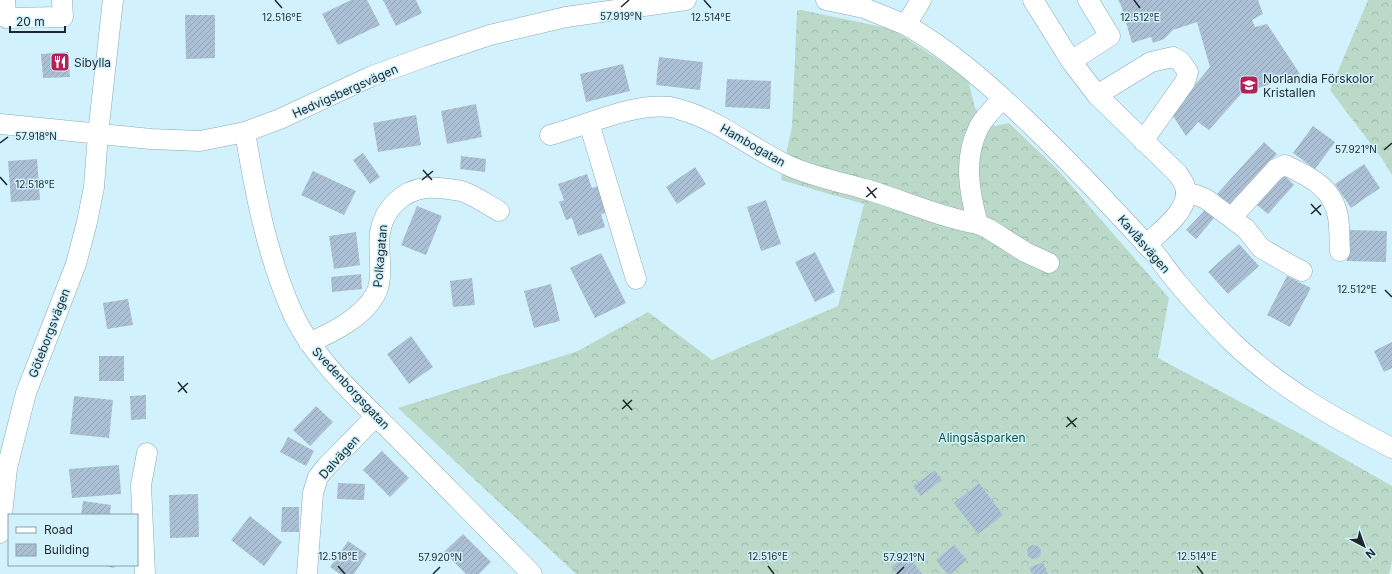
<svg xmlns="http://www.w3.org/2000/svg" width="1392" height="574" font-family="Inter,sans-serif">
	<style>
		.forest { fill: url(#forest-crowns) }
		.building { fill: url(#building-hatch) }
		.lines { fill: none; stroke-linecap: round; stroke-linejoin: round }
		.minor-casing { stroke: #8aa9b4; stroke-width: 21 }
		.minor { stroke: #fff; stroke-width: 20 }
		.ticks { fill: none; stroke: #1c282c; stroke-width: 1.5 }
		.labels { text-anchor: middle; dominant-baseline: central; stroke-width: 3; stroke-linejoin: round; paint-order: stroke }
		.poi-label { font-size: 12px; fill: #1c282c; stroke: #d1f2fd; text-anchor: start }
		.street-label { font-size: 12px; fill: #1c282c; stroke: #d1f2fd }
		.park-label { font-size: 12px; fill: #14563d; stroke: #d1f2fd }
		.ticks-label { font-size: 10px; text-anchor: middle; fill: #1c282c; stroke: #d1f2fd; stroke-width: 3; stroke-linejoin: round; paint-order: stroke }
	</style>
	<defs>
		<pattern id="forest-crowns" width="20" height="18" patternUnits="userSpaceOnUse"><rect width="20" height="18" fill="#bad9c9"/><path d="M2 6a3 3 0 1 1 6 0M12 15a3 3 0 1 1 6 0" fill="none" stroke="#9fbaad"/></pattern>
		<pattern id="building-hatch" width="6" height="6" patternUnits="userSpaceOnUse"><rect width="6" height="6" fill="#acc0d5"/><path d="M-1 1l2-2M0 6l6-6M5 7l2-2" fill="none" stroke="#93a5b7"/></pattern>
	</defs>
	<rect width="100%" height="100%" fill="#d1f2fd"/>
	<g class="forest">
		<path d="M1368,0h24v175l-9,-15 -53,-70z"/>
		<path d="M797,10h4l91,19 76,50 7,29 20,18 14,-3 48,46 112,129 -11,60 139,74 95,54v76l-3,12h-813l-178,-166 180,-57 70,-39 64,48 126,-54 26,-102 -83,-24 11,-54z"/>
	</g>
	<g class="building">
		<path d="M351,0h16l13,25 -42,20 -16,-31z"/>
		<path d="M383,0h33l6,13 -26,13z"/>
		<path d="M1118,0h140l5,14 -11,6 3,7 12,-3 33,50 -59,20 -32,36 -11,-8 -12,14 -15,-23 39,-46 -13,-45 -24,8 -9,9 -11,4 -2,-6 -19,6 -11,-38z"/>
		<path d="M185,15h30v43l-29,1z"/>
		<path d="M68,52l2,25 -27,1 -2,-24z"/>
		<path d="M659,57l44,5 -3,28 -44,-5z"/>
		<path d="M623,64l7,27 -44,11 -6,-28z"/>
		<path d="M727,79l44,2 -1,28 -45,-2z"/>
		<path d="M476,104l6,33 -35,7 -6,-33z"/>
		<path d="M416,115l5,30 -43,7 -5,-29z"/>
		<path d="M1313,126l22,16 -20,27 -22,-16z"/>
		<path d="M1264,142l13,12 -48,52 -12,-12z"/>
		<path d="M363,153l17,24 -10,7 -17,-24z"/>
		<path d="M461,156l25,3 -1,13 -25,-3z"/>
		<path d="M37,159l3,41 -29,2 -3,-41z"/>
		<path d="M1364,164l16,24 -29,20 -16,-24z"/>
		<path d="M695,167l11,17 -29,20 -11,-17z"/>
		<path d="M313,171l43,20 -12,24 -43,-20z"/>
		<path d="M587,174l5,14 9,-3 9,26 -9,3 4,13 -27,9 -6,-18 -6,2 -7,-18 5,-2 -6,-16z"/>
		<path d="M1284,175l10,10 -26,29 -11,-9z"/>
		<path d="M766,200l15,44 -20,7 -14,-44z"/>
		<path d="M417,206l25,10 -16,39 -25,-10z"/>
		<path d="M1206,209l9,8 -19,22 -10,-9z"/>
		<path d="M1348,230l39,1 -1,31 -39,-1z"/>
		<path d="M356,232l4,33 -26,4 -5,-33z"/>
		<path d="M1239,244l20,22 -31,28 -20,-22z"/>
		<path d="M815,252l20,40 -20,10 -20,-40z"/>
		<path d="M601,253l25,50 -31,15 -25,-50z"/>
		<path d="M361,274l1,15 -30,3 -1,-15z"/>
		<path d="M1287,276l24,12 -21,39 -23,-12z"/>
		<path d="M472,278l3,27 -22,2 -3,-26z"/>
		<path d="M551,284l9,37 -26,7 -10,-37z"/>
		<path d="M128,299l5,26 -26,4 -4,-26z"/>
		<path d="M411,336l22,31 -24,17 -22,-30z"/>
		<path d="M1392,342v26l-8,4 -10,-21z"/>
		<rect x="99" y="356" width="25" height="25"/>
		<path d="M146,395v24l-15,1 -1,-24z"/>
		<path d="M74,396l39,4 -4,38 -39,-4z"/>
		<path d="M316,406l17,16 -23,24 -17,-16z"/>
		<path d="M288,437l26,14 -8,15 -26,-14z"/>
		<path d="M382,451l27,27 -19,19 -27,-27z"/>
		<path d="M119,465l2,29 -49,4 -3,-29z"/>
		<path d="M935,470l7,10 -21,16 -8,-10z"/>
		<path d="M338,483l27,1 -1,16 -27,-1z"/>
		<path d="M979,483l24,32 -25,19 -24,-31z"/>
		<path d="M198,494l1,43 -29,1 -1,-43z"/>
		<path d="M83,501l28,4 -1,10h-29z"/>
		<path d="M282,507h17v25h-18z"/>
		<path d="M250,516l32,26 -18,24 -33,-26z"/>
		<path d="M463,534l28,28 -12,12h-13l-22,-22z"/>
		<path d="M348,541l19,13 -13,20h-14l-10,-7z"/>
		<path d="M954,545l13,15 -17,14h-3l-11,-14z"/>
		<circle cx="1034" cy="552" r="7"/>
		<path d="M908,555l14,19h-26l-5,-7z"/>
		<path d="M1043,562l5,12h-16l-3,-6z"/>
		<path d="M101,565h14l-1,3z"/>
	</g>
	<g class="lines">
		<defs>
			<g id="minor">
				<path d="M5,0l1,18 57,-1 -1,-17"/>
				<path d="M826,0l38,8 42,17 15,-25"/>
				<path d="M1033,0l38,61"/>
				<path d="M1088,0l22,36 -39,25 26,34 81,79c4,6 9,13 8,20 -1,20 -27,38 -40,51"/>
				<path d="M906,25c44,25 81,58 118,93 46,44 90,91 133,138 7,9 13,18 20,26 17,21 36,41 55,60 48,46 102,76 160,106"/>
				<path d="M1097,95l54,-33 22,-5 7,4 8,11 -3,10 -42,59"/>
				<path d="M1003,98c-8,9 -18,18 -24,29 -16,31 -10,65 -1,97l11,5 36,23 24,11"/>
				<path d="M589,123l47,156"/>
				<path d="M0,124l151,15 49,2 45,-9 35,-13 92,-43 55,-20 63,-21 76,-18 120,-17"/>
				<path d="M245,132c10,60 21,119 45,175 21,51 70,93 109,132 44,45 89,90 133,135"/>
				<path d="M550,135c39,-10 80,-32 121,-28 6,1 12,4 17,5 36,12 65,37 99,53 23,11 53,17 78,24 37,11 74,28 113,35"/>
				<path d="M1186,194l10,1 10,4 40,30 15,19 31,18 10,5"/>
				<path d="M1232,217l44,-48 9,-4c25,12 48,22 53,52 2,11 1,23 2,34"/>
				<path d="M309,343c24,-11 53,-25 66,-48 10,-17 2,-44 5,-63 4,-23 22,-41 45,-44 7,-1 16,0 24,1 4,1 8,1 12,2 11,3 27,14 38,20"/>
				<path d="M0,533l7,-65 19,-75 50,-129 11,-42 7,-35 4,-53 15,-134"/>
				<path d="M145,574l-4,-89 6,-32"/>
				<path d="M307,574l6,-81 5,-16 9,-11 49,-50"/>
			</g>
		</defs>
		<use href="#minor" class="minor-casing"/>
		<use href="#minor" class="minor"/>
	</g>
	<path class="ticks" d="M275,0l7,8M704,0l7,8M1134,0l6,8M621,7l8,-7M0,143l8,-6M1384,150l8,-7M423,170l9,10M0,177l7,8M422,180l11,-9M867,187l9,11M866,197l11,-9M1311,204l10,11M1311,214l10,-9M1385,290l7,7M178,382l9,11M178,392l10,-9M623,400l9,10M622,409l10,-9M1067,417l9,10M1066,427l11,-9M338,566l7,8M768,566l6,8M1197,566l6,8M433,574l7,-7M897,574l7,-7"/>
	<defs>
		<symbol id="restaurant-square" viewBox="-11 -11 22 22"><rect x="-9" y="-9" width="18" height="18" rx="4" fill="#b12259" stroke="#d1f2fd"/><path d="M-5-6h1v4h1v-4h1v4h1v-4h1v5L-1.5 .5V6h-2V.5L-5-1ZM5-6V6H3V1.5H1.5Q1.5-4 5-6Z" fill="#fff"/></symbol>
		<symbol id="school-square" viewBox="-11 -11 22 22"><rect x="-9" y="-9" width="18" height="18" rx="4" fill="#b12259" stroke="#d1f2fd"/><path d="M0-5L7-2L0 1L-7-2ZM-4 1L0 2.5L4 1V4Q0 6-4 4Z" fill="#fff"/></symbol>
	</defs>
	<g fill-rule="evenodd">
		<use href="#restaurant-square" x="49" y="51" width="22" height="22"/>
		<use href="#school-square" x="1238" y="74" width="22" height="22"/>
	</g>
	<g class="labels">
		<g class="poi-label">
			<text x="74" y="62">Sibylla</text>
			<text x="1263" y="78">Norlandia Förskolor<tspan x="1263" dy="14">Kristallen</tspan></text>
		</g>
		<g class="street-label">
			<text transform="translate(345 91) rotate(-24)">Hedvigsbergsvägen</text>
			<text transform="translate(753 145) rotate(30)">Hambogatan</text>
			<text transform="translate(1144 244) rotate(49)">Kavlåsvägen</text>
			<text transform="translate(380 256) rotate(-85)">Polkagatan</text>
			<text transform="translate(49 333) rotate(-69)">Göteborgsvägen</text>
			<text transform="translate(351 388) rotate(47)">Svedenborgsgatan</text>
			<text transform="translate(339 457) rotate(-48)">Dalvägen</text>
		</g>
		<g class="park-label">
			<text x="982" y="437">Alingsåsparken</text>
		</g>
	</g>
	<g class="ticks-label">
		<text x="621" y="20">57.919°N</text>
		<text x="1140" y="21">12.512°E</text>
		<text x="282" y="21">12.516°E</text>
		<text x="711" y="21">12.514°E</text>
		<text x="36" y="140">57.918°N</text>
		<text x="1356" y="153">57.921°N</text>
		<text x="35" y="188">12.518°E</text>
		<text x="1357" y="293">12.512°E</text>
		<text x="338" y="560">12.518°E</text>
		<text x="768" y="560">12.516°E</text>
		<text x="1197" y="560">12.514°E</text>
		<text x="440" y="561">57.920°N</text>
		<text x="904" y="561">57.921°N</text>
	</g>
	<rect x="8" y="514" width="130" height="52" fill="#d1f2fd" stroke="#89a1a9"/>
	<rect x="16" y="527" width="20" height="6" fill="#ffffff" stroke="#89a1a9"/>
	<text x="44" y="534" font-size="12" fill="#1c282c">Road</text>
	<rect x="16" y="544" width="20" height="12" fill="url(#building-hatch)" stroke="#89a1a9"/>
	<text x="44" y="554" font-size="12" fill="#1c282c">Building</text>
	<g transform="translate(1364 546) rotate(139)" stroke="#d1f2fd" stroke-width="3" paint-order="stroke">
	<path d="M0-3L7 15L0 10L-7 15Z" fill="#1c282c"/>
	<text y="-6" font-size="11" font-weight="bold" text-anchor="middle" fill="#1c282c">N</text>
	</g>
	<path d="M10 26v6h55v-6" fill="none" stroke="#1c282c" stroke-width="2"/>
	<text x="16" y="26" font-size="12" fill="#1c282c" stroke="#d1f2fd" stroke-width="3" paint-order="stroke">20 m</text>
</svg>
